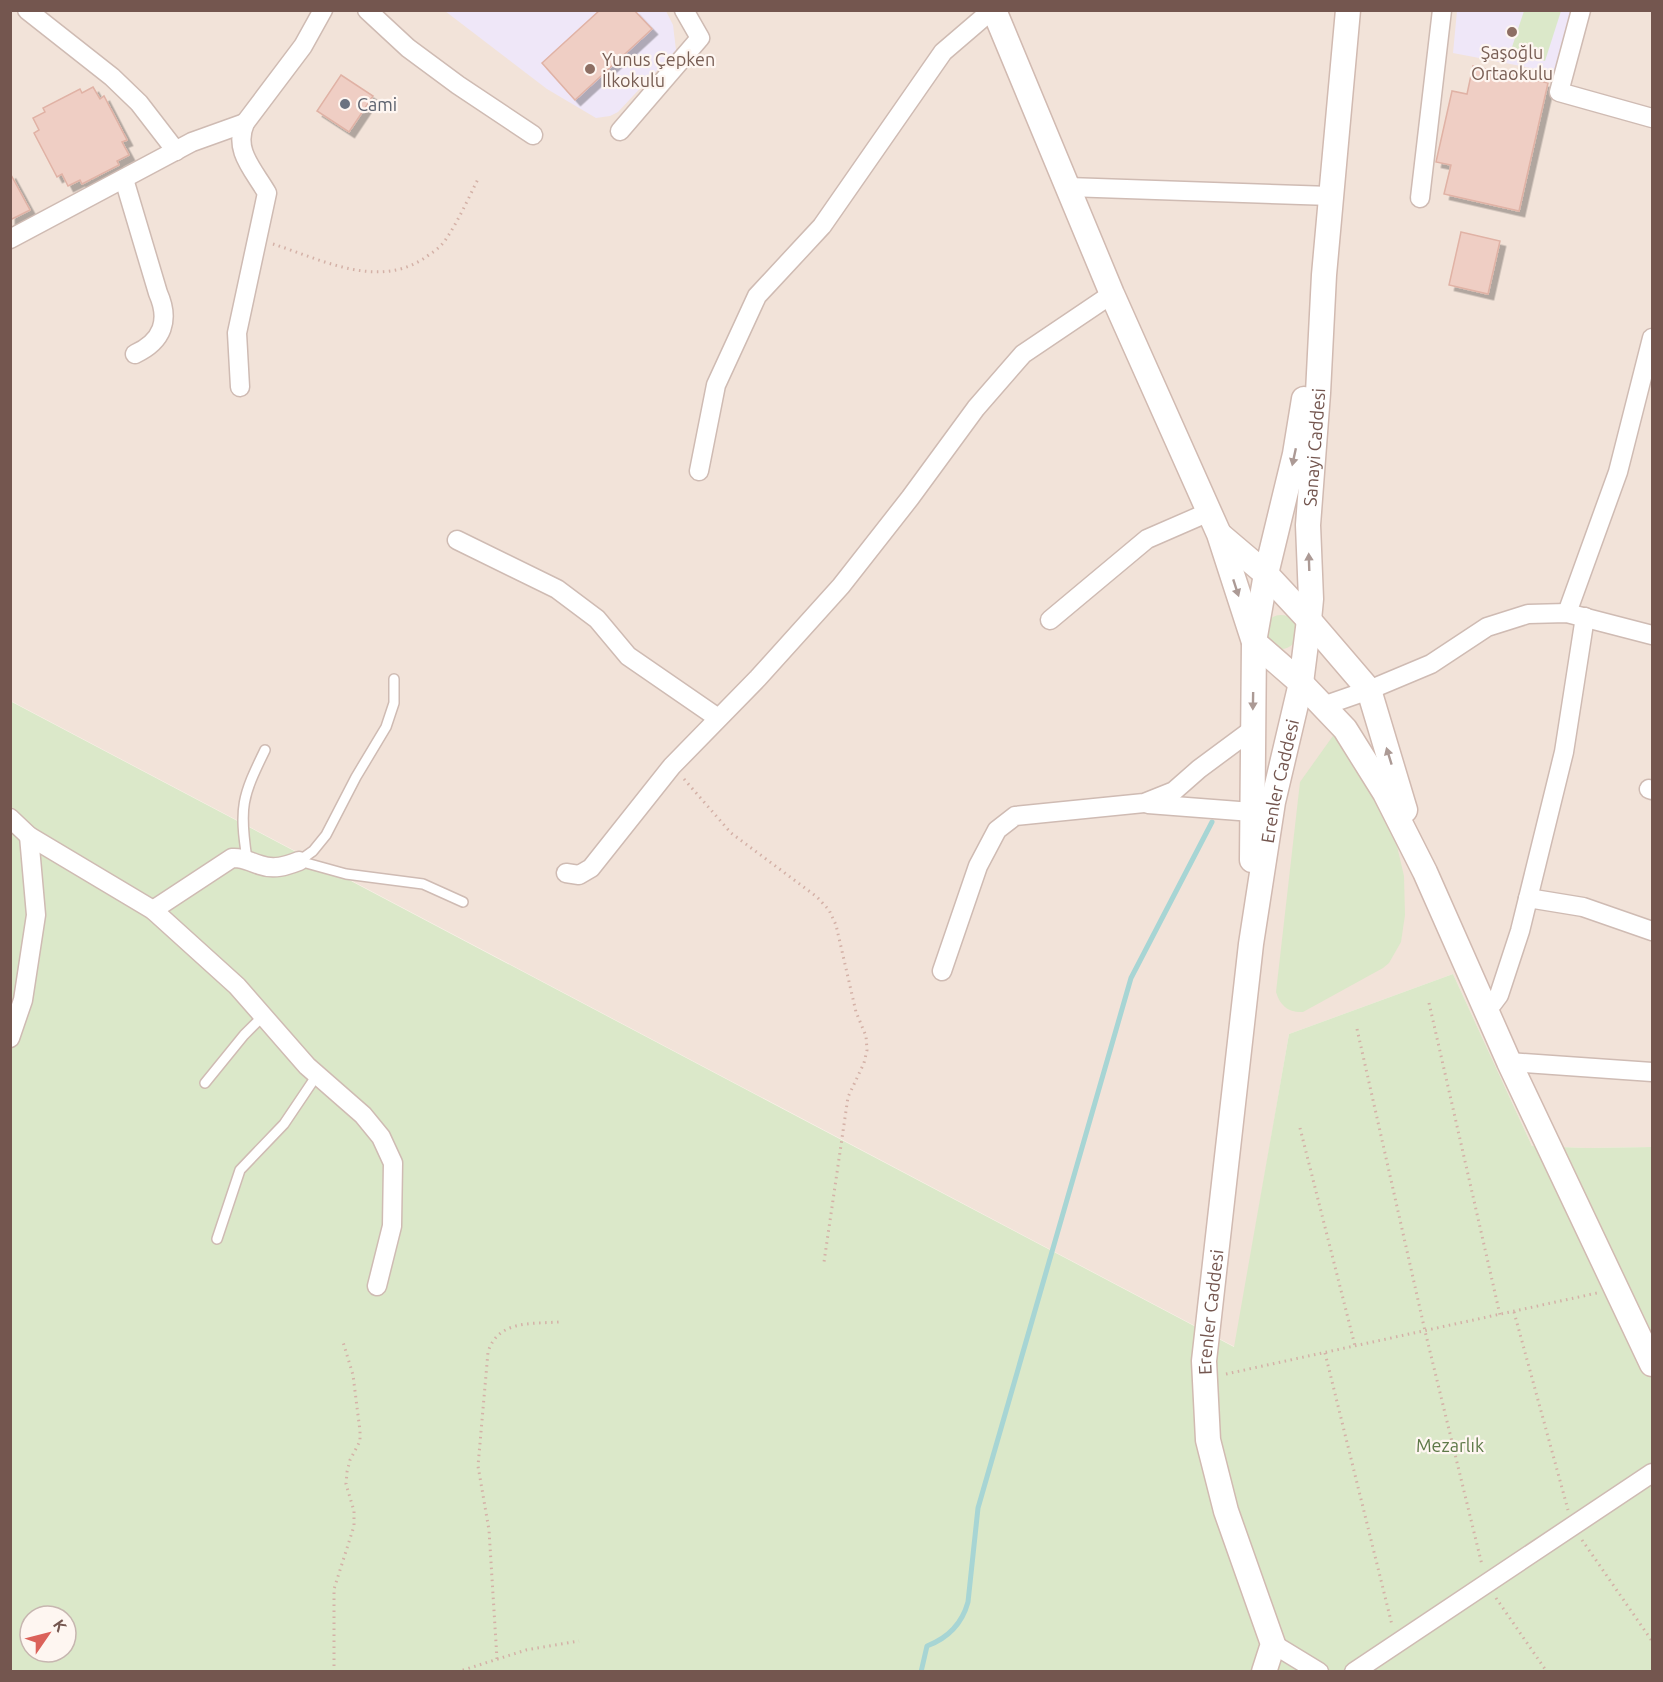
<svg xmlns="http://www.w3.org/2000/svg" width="1663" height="1682" font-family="Ubuntu,sans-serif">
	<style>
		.residential { fill: #f2e3d9 }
		.education { fill: #efe7f8 }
		.green { fill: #dbe8c9; fill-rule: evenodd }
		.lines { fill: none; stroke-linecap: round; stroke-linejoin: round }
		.stream { stroke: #a7d5d4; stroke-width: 5 }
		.building { fill: #efcec4; stroke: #e0b2a5; stroke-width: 1.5; filter: url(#shadow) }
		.lane-casing { stroke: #cfbbb3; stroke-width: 12 }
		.street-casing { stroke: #cfbbb3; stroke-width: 21 }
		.secondary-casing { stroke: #d1bab1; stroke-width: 27 }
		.path { stroke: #d4b1a7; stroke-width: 3; stroke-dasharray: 1.5 4.5; stroke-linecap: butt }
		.lane { stroke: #fff; stroke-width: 9 }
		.street { stroke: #fff; stroke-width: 18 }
		.secondary { stroke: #fff; stroke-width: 24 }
		.oneway { fill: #ac9a95 }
		.education-dot { fill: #8d6e63; stroke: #fef6f1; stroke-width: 2 }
		.worship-dot { fill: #6b7280; stroke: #fef6f1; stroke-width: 2 }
		.labels { text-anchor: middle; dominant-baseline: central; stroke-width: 4.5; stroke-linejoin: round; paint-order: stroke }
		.education-label { font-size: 18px; fill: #785e54; stroke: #fef6f1 }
		.worship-label { font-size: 18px; fill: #5b616d; stroke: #fef6f1; text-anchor: start }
		.street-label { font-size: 18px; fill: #74564f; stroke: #fef6f1 }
		.park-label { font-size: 18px; fill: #5e7948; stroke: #fef6f1 }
	</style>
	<defs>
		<filter id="shadow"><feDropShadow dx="5.5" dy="5.5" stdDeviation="0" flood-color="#0004"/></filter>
	</defs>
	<rect width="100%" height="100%" fill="#fbf2ea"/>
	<path class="residential" d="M10,11h1642v1136l-65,1 -55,-2 -79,-172 -164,60 -54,313 -1224,-646z"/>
	<g class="education">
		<path d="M445,11h221l7,14 3,25 -58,62 -8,4 -14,2 -49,-29z"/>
		<path d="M1457,11h117l-17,62 -104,-20z"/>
	</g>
	<g class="green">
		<path d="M1524,11h37l-16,50 -34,-11z"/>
		<circle cx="1281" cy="632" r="17"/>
		<path d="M10,701l1224,646 55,-313 164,-60 79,172 55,2 65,-1v524h-1641zM30,1616h36v36h-36z"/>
		<path d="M1335,733l19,25 40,75 10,43 1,39 -4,27 -12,21 -6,5 -80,44c-14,1 -23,-6 -27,-20l24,-210z"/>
	</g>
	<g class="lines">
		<path class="stream" d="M921,1672l6,-26c21,-8 35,-22 41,-44l10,-94 153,-530 81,-156"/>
	</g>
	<g class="building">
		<path d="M600,10h34l18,19 -77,71 -33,-37z"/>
		<path d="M1473,66l75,17 -29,128 -75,-17 7,-29 -15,-3 16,-71 15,3z"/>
		<path d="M341,75l32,21 -24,36 -32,-21z"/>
		<path d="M93,87l7,12 4,-3 23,44 -5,2 7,13 -12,6 2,4 -37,19 -2,-4 -12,6 -6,-12 -5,3 -23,-44 5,-3 -6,-12 12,-6 -2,-4 37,-19 2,4z"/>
		<path d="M10,173l20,37 -20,10z"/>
		<path d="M1461,232l39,9 -12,53 -39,-9z"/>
	</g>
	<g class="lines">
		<defs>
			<g id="lane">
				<path d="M247,859c-8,-52 -5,-62 18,-109"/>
				<path d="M299,861l14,-10 13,-16 30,-58 30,-50 8,-24v-24"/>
				<path d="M299,861l47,13 77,10 40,18"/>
				<path d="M205,1083l39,-48 19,-19"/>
				<path d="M217,1239l23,-69 44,-46 33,-49"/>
			</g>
			<g id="street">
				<path d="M27,10l85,67 27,26 37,48"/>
				<path d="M367,10l41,38 50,37 75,50"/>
				<path d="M1581,10l-22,82 93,26"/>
				<path d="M620,131l80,-93 -16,-28"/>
				<path d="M124,179l34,114c12,27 5,48 -23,61"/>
				<path d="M1068,187l263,9"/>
				<path d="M1420,198l22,-188"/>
				<path d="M10,239l182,-97 53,-19"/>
				<path d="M240,387l-3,-54 30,-140c-14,-24 -34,-43 -22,-70l58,-77 20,-36"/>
				<path d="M699,471l17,-86 41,-89 65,-70 121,-174 49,-42"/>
				<path d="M457,540l100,49 40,30 31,37 90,62"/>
				<path d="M1567,613l51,-141 34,-134"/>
				<path d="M1050,620l97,-81 62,-27"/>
				<path d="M1323,706l46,-16 62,-26 56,-37 41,-13 39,-1 85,22"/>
				<path d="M1649,789l3,1"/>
				<path d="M1148,804l104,8"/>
				<path d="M10,818l19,18 124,74 84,76 70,80 56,49 18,22 12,26 -1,63 -15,60"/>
				<path d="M566,873l13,2 12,-7 81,-102 86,-88 83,-92 69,-88 66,-90 47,-54 89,-60"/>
				<path d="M1528,898l55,9 69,24"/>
				<path d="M153,910l79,-52c12,-1 17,4 28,7 14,5 26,1 39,-4"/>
				<path d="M942,971l36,-105 19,-36 18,-14 129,-13 30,-12 25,-22 54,-40"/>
				<path d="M1485,1009l8,-6 6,-8 21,-64 44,-179 21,-135"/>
				<path d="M10,1038l13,-38 13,-85 -7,-79"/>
				<path d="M1509,1062l143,10"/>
				<path d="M1273,1644l46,28"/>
				<path d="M1354,1672l298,-199"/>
			</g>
			<g id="secondary">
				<path d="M994,10l118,284 107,240 35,108 47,41 44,46 40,64 40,79 84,190 143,302"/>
				<path d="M1220,535l46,39 43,46 60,70 36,120"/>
				<path d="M1252,860l2,-218 12,-68 29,-120 9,-55"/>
				<path id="s1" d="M1264,1672l9,-28 -47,-133 -18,-71 -4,-79 47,-417 22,-142 28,-119 8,-63 2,-21 -3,-74 10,-132 6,-118 24,-265"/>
			</g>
		</defs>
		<use href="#lane" class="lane-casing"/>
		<use href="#street" class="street-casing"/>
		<use href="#secondary" class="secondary-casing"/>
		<g class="path">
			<path d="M273,244c50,16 109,48 157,10 5,-3 10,-7 14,-12 14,-20 24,-43 35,-65"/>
			<path d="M684,779l47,54 86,64 12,13 7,15 20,87 10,24 1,14 -3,13 -16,34 -24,165"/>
			<path d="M1429,1003l71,312"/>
			<path d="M1357,1029l68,302 57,234"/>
			<path d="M1300,1128l55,218"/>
			<path d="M1514,1312l54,198"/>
			<path d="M1325,1353l67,272"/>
			<path d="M1226,1374l371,-81"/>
			<path d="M1582,1540l70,101"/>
			<path d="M1496,1598l51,74"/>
			<path d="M497,1659l-8,-129 -11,-64 10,-114c10,-32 43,-28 71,-30"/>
			<path d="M334,1672v-83l20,-63v-15l-8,-27 1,-12 3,-12 10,-19v-10l-7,-56 -10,-33"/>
			<path d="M457,1672l69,-22 53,-9"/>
		</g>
		<use href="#lane" class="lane"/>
		<use href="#street" class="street"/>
		<use href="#secondary" class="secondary"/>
	</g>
	<defs><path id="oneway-solid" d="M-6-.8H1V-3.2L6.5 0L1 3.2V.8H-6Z" transform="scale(1.5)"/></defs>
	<g class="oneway">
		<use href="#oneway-solid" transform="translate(1294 457) rotate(102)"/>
		<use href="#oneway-solid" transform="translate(1309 562) rotate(-92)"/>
		<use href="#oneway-solid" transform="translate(1236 588) rotate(72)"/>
		<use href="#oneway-solid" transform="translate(1253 701) rotate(91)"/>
		<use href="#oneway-solid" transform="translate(1389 756) rotate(-107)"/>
	</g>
	<g class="education-dot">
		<circle cx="1512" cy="32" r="6"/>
		<circle cx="590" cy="69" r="6"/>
	</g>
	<circle class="worship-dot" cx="345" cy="104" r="6"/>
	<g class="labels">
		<g class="education-label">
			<text x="1512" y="52">Şaşoğlu<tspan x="1512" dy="21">Ortaokulu</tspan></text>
			<text x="602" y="59" text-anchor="start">Yunus Çepken<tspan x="602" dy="21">İlkokulu</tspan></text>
		</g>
		<g class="worship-label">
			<text x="357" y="104">Cami</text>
		</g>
		<g class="street-label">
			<text stroke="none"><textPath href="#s1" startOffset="1245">Sanayi Caddesi</textPath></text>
			<text stroke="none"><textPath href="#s1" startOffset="908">Erenler Caddesi</textPath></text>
			<text stroke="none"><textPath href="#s1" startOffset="372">Erenler Caddesi</textPath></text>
		</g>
		<g class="park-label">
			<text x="1450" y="1445">Mezarlık</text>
		</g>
	</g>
	<rect width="1663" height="1682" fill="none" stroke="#74564f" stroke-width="24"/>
	<g transform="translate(48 1634) rotate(55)"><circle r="28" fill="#fef6f1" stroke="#c7b6b0" stroke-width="1.5"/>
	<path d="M0-4.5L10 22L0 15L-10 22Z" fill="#db625a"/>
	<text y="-9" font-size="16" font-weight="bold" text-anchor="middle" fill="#74564f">K</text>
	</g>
</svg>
